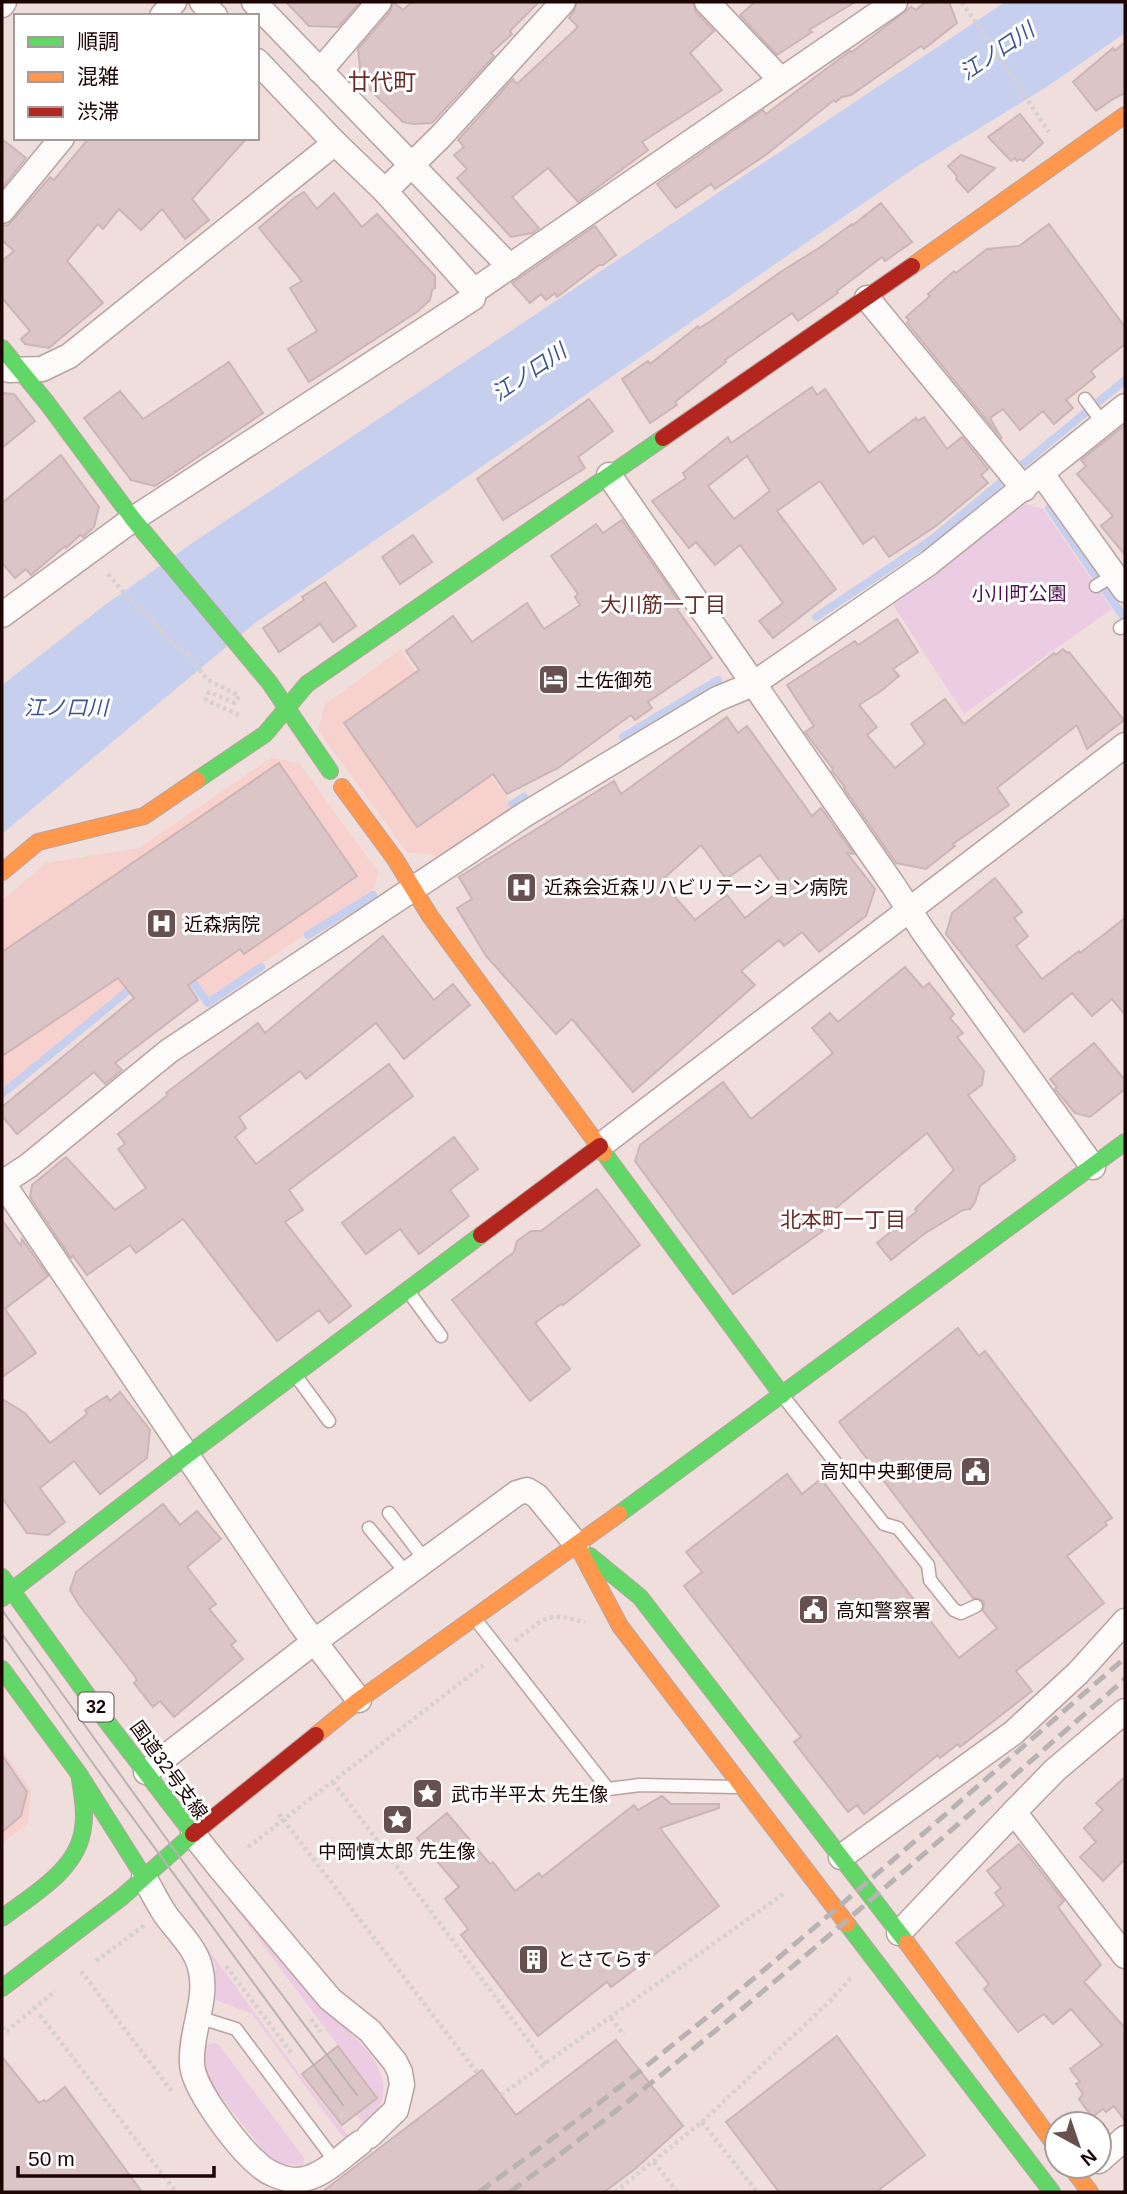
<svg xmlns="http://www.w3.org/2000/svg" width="1127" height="2194" font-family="Helvetica,'Noto Sans JP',sans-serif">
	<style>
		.built { fill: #f6d1cd }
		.green { fill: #eccce2 }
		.water { fill: #c7cfee }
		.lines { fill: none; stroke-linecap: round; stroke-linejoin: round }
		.stream { stroke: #c7cfee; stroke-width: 8 }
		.building { fill: #dcc5c7; stroke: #ccb5b7; stroke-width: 2; fill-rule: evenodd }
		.lane-casing { stroke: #b8a3a0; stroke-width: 15 }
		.street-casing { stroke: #b8a3a0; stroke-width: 27 }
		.fast-casing { stroke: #b8a3a0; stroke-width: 18 }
		.slow-casing { stroke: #b8a3a0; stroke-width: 18 }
		.jam-casing { stroke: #b8a3a0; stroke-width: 18 }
		.path { stroke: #d6d0ce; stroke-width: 4.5; stroke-dasharray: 3.5 3.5; stroke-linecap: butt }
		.lane { stroke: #fdfafa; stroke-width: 12 }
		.street { stroke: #fdfafa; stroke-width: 24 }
		.fast { stroke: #63d668; stroke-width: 16 }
		.slow { stroke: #ff974d; stroke-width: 16 }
		.jam { stroke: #b3261e; stroke-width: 16 }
		.tram { stroke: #b8b3b2; stroke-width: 2 }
		.rail { stroke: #b8b3b2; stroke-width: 5; stroke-dasharray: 14 7; stroke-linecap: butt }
		.labels { text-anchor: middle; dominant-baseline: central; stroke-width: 6; stroke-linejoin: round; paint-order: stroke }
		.shield { fill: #fff; stroke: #61504f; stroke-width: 2 }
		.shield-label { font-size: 18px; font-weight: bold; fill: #1d0504 }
		.park-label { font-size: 19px; fill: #4b104b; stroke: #fff }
		.poi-label { font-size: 19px; fill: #1d0504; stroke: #fff; text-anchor: start }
		.street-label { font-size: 19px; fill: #1d0504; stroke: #fff }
		.water-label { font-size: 21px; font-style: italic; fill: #3c5398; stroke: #fff }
		.neighbourhood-label { font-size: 21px; fill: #6a2c26; stroke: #fff }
		.quarter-label { font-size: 23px; fill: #6a2c26; stroke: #fff }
	</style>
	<rect width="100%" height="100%" fill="#f0dedc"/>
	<g class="built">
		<path d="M400,650l114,157 -73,49 -34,-4 -89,-122 6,-25z"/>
		<path d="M271,758l28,5 79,109 -3,16 -167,111 -34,-50 -172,140v-189l44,-37 93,-15z"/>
		<path d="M2,1750l29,41 -3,32 -26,20z"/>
	</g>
	<g class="green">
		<path d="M1024,504l19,5 69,100 -148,105 -71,-109z"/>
		<path d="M217,1881c37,43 72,89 111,131 19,20 47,38 54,66 5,19 -4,34 -18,46l-9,-11 21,-16 -160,-215z"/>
		<path d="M179,1909l119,163 52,66 -6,-1 -5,-5 -87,-118 -36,-14 -1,-36z"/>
		<path d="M214,2043l5,2 85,113v5l-3,3 -22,-3 -13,-9 -53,-67 -7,-18 -2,-23z"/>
	</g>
	<path class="water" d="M1005,2h120v31l-80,55 -129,79 -661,456 -253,211v-149l103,-80 90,-64z"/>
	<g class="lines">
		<g class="stream">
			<path d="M1049,508l76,111"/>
			<path d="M816,617l115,-77 194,-160"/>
			<path d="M623,737l95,-57"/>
			<path d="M512,804l12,-7"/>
			<path d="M308,935l65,-40"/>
			<path d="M188,976l20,27 53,-36"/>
			<path d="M2,1094l133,-109"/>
		</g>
	</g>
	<g class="building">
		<path d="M286,2h74l-22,25 -29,-1z"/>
		<path d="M393,2l10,8 9,-8h127l-29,29 2,3 -21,19 3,3 -62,67 -18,1 -11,-2 -38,-37 -4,-8 -3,-28 32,-37z"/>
		<path d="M577,2h116l3,10 18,19 -24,22 32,37 -80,52 6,8 -70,52 -30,-34 -36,29 27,31 -7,5 -21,4 -54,-59 10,-9 -13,-14 10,-8 -6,-7 55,-61 4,5 61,-57 -9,-9 5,-7z"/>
		<path d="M755,2h100l-46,28 3,2 -35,23 -37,-40z"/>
		<path d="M931,2h18l8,21 -33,26 -3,-3 -70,49 -9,2 -6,5 -2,-2 -67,54 -52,35 -4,-5 -35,24 -19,-24 106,-74 3,4 84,-63 2,1 59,-45 5,3 7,-6z"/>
		<path d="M1125,42v51l-12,6 -17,12 -23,-29 40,-34 2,3z"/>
		<path d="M1020,114l23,29 -20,18 -3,-2 -3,2 -2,-3 -4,3 -23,-24z"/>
		<path d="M89,138h158l-55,61 17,21 -24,19 -23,-30 -21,21 -22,-21 -16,20 -5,-5 -31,37 36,42 -54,45 -24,-4 -4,-5 9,-8 -28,-33v-37l12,-10 -12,-11v-14l6,-1 5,-5 37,-43 4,3z"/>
		<path d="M2,139l24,19 -24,30z"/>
		<path d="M961,155l34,13 -27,24 -12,-13 1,-3 -9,-10z"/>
		<path d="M304,192l13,17 17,-16 28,34 15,-13 58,62v12l-3,2 -2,10 -13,12 -108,70 -21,-33 29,-18 -27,-43 12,-7 -43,-53 35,-30z"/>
		<path d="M881,203l31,39 -27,19 -3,-4 -45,34 1,2 -40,28 -6,-8 -67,47 1,2 -51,40 2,3 -27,18 -28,-44 26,-18 2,3 48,-38 1,2 9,-5 74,-52 37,-23 33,-24 1,1z"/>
		<path d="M1049,224l76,103v17l-34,27 4,6 -29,23 7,8 -19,16 -11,-13 -23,19 -17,-21 -13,9 12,21 -95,-116 2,-3 -3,-3 24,-21 -2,-2 26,-23 2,2 31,-24 32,-3z"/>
		<path d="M595,226l21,29 -13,10h-4l-42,32 -2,-4 -9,7 -5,-6 -11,9 -18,-20z"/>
		<path d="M229,362l34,51 -108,73 -24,-6 -47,-62 36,-27 23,28z"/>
		<path d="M812,387l5,8 8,-6 44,64 47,-35 2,3 6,-4 23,32 15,-12 26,32 -7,6 7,8 -52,43 -47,31 -15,-21 -11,8 -43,-63 -43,30 59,78 -63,49 -14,-17 24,-18 -43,-58 -25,20 -19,-23 -7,6 -37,-47 34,-23 -3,-5 45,-36 3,6zM747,456l23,35 -36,28 -26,-33z"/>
		<path d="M2,393l12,1 21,27 -33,27z"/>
		<path d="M589,399l24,32 -35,26 7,11 -82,52 -26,-41z"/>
		<path d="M1125,425v130l-24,-29 12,-10 -36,-42 9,-8 -5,-6z"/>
		<path d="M61,455l38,52 -5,20 -11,10 -3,-2 -14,13 -1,-2 -34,29 -5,-6 -11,9 -13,-15v-60z"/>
		<path d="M622,520l60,86 -5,3 35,49 -64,44 4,6 -17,12 -4,-5 -73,53 -51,26 -14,-20 -76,53 -73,-104 75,-53 -13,-19 47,-35 19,26 55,-39 17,26 36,-24 -5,-8 3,-3 -27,-38 45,-32 7,9z"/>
		<path d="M413,535l19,27 -32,22 -18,-27z"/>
		<path d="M325,582l31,44 -23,16 -13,-18 -41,28 -16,-24 41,-28 -2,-3z"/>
		<path d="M897,619l21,33 -25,17 6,7 -18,15 -22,14 18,22 -10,8 28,33 30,-24 -14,-20 34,-25 19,25 90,-71 2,2 7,-6 4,4 2,-1 55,68 -37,29 -10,-24 -80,63 12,17 -56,39 2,2 -29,23 -30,-6 -52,-75 1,-1 -13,-16 1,-2 -28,-37 9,-6 -27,-41 68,-44 3,4z"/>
		<path d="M727,717l11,16 9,-7 65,90 9,-8 33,46 -7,-1 28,36 -9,27 -47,36 -17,-20 -18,14 -5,-6 -38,31 14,14 -122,107 -61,-73 -16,15 -70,-78 -29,-48 15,-9 -13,-22 155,-96 7,13zM701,845l25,34 34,-24 24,32 -39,31 -18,-23 -32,25 -34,-39z"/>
		<path d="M279,763l78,113 -113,78 -4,-5 -52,36 10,15 -83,63 7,7 -17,14 -11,-12 -77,62 -15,-18v-9l132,-109 -16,-20 -116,78v-104z"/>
		<path d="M995,878l27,34 -8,6 14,18 -12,10 26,33 37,-28 1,2 45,-35v97l-13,-16 -20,17 -20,-23 -48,39 -78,-98 6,-21z"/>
		<path d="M383,936l51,64 19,-16 17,21 -66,54 -28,-36 -70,56 -6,-8 -61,46 7,11 -11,9 21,27 133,-100 24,32 -124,94 14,20 -18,12 66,84 -22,17 -10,-13 -42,31 -94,-122 -47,34 -6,-8 -43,30 -14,-19 -2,2 -41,-61 2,-12 34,-28 49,53 31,-22 -28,-39 7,-5 -7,-10 50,-39 -2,-2 92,-70 7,10z"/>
		<path d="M905,967l18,21 6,-5 25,31 -4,4 13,15 -6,4 27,34 -2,14 -14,10 47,62 -2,2 2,1 -35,26 -5,16 -5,7 -7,1 -39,24 -33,26 -14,-17 40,-32 -2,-2 39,-39 -27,-37 -102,84 5,6 -9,7 2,1 -90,63 -98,-133 5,-16 83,-63 28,37 82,-66 -21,-25 18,-15 8,9z"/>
		<path d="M1094,1043l31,37v9l-35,28 -15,-4 -20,-24 2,-2 -7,-8z"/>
		<path d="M454,1137l24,32 -28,21 19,26 -50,38 -19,-25 -34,25 -24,-31z"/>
		<path d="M597,1189l43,56 -77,60 -2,-1 -26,19 35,46 -40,32 -78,-101 62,-48 3,-11 14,-10h10z"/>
		<path d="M2,1220l19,26 1,-7 26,37 -43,33 31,44 -34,24z"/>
		<path d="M958,1328l21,28 6,-5 127,167 -7,4 2,3 -40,31 37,47 -88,68 16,20 -72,56 -2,-3 -18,14 -2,-3 -74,59 -7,-9 -9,7 -54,-70 7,-5 -117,-151 18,-14 -16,-20 101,-78 15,20 19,-15 138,179 38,-30 -14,-17 1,-9 -4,-3 -7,-1 -134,-176z"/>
		<path d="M120,1392l30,38 -3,28 -47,36 -26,-33 -34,27 25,34 -17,13 -21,-2 -25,-35v-99l23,14 25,30 37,-29 -2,-4 22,-14 3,5z"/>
		<path d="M163,1504l17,21 17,-14 24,28 -34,28 29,37 -7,5 27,32 -5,4 12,14 -69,58 -14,-16 -7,6 -19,-24 3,-3 -3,-5 -55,-70 -9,-15 6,-18z"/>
		<path d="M2,1755l25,37 -6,24 -19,16z"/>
		<path d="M1125,1777v82l-22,22 -23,-24 16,-15 -12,-14 19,-18 -7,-7z"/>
		<path d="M662,1796l9,8h48v4l-59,20 59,78 -108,81 -4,-5 -69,54 -77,-101 7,-6 -23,-30 14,-12 -42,-49 30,-25 43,51 3,-2 22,29 24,-18 3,4 92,-72 4,5z"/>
		<path d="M1019,1844l45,57 -6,6 43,58 -17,17 41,46v93l-11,-15 -8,6 -3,-3 -11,8 -13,-18 4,-5 -7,-10 4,-2 -10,-13 32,-24 -31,-36 -18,15 -9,-10 -26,18 -34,-43 5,-5 -33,-41 48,-38 -9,-12 6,-5 -14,-17z"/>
		<path d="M837,2036l88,119 -49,37h-97l-53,-70z"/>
		<path d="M616,2040l67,86 -48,43 -31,23h-282l160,-122 34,45z"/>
		<path d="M338,2046l39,52 -35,27 -40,-51z"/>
		<path d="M2,2057l37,46 5,-3 2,2 19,-15 77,105h-140z"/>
	</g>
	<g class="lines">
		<defs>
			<g id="lane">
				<path d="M1085,399l18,24"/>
				<path d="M1096,586l18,-11"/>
				<path d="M1120,628l5,-3"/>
				<path d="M408,1291l33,45"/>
				<path d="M296,1376l33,45"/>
				<path d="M782,1395l102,129 14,4 30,37 2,15 24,30 7,3 15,-7"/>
				<path d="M389,1513l36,47"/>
				<path d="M369,1528l38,46"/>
				<path d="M476,1620l132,169 32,-4 95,2"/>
				<path d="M198,2017l38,12 99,132"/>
			</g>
			<g id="street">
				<path d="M202,2l13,14"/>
				<path d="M254,2l256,265"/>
				<path d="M707,2l74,78"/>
				<path d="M2,5l2,-3"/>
				<path d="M162,16l12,-14"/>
				<path d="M257,61l78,82 50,48 89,100"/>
				<path d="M320,71l59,-69"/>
				<path d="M385,191l56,-55 122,-134"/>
				<path d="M2,211l60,-73"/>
				<path d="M867,298l157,191"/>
				<path d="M9,370l33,-1 27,-13 266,-213"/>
				<path d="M1042,474l83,116"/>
				<path d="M609,475l284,410 30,46 170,236"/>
				<path d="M2,615l131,-96 340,-221 1,-7 421,-289"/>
				<path d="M600,1146l525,-401"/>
				<path d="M2,1182l299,442 58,76"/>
				<path d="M2,1183l26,-17 141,-115 355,-236 193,-116 36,-15 176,-121 196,-157"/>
				<path d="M146,1772l168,-130 203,-149 10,-3 10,6 40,49"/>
				<path d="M1014,1812l41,-42 70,-59"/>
				<path d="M193,1834l27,34 110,131 40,32 25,31 5,10 2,13 -6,25 -27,26"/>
				<path d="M841,1857l172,-124 65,-60 47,-52"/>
				<path d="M144,1877c7,12 13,25 21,37 12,17 30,33 35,53 9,32 -10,64 -8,96 0,25 46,84 66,101 9,9 26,16 39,16 24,-1 45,-24 63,-37"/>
				<path d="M899,1933l115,-121 111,144"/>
				<path d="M1099,2161l26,-23"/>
			</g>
			<g id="fast">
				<path d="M2,348l45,55 86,116 136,163 61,89"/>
				<path d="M197,780l68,-46 42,-50 356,-246"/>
				<path d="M604,1153l178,242"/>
				<path d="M619,1514l506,-372"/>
				<path d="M590,1556l50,41 267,346"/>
				<path d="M2,1577l99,137 92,120 -71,63 -120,91"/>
				<path d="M2,1598l184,-142 295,-221"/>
				<path d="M2,1669l77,105 65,103"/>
				<path d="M2,1918c31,-24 76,-48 81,-90 3,-17 -1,-33 -3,-49"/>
				<path d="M847,1924l205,268"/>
			</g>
			<g id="slow">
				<path d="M912,266l213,-151"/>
				<path d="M342,787l53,72 35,57 174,237"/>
				<path d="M2,872l36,-30 106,-26 53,-36"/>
				<path d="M577,1545l43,81 227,298"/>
				<path d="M316,1735l43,-35 260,-186"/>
				<path d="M907,1943l150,205"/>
				<path d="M1070,2166l20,26"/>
			</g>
			<g id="jam">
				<path d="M663,438l249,-172"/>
				<path d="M481,1235l119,-89"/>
				<path d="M193,1834l123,-99"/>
			</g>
		</defs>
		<use href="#lane" class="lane-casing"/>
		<use href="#street" class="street-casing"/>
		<use href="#fast" class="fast-casing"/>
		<use href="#slow" class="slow-casing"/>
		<use href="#jam" class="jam-casing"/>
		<g class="path">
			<path d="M962,2l87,130"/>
			<path d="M108,574l27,32 15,11 23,27 13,9 22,27 31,16 -4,7 -26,-11 -3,8 35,16"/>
			<path d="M515,1641c28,-22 33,-31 70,-18"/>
			<path d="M333,1782l213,282"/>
			<path d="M279,1814l199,260"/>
			<path d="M248,1847l238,-184"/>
			<path d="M96,1961l49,-36"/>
			<path d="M226,1966l67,89"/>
			<path d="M81,1971l92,122"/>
			<path d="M40,2015l136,177"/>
			<path d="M611,2018l13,17"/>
			<path d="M311,2019l10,13"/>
			<path d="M2,2027l4,5 49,-41"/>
			<path d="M501,2095l285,-203"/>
			<path d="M340,2117l5,-3"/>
			<path d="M702,2122l55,70"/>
			<path d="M654,2162l23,30"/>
			<path d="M615,2192l87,-70 126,-119 25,-27"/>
		</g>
		<use href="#lane" class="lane"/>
		<use href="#street" class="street"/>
		<use href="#fast" class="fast"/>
		<use href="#slow" class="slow"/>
		<use href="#jam" class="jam"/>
		<g class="tram">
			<path d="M2,1610l197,274 158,211"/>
			<path d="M2,1634l92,131 249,340"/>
		</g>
		<g class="rail">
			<path d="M479,2192c228,-162 435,-352 646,-534"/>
			<path d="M510,2192c214,-159 413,-338 615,-513"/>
		</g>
	</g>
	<defs>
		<symbol id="hotel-square" viewBox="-11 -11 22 22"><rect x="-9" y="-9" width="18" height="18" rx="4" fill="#675150" stroke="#fff"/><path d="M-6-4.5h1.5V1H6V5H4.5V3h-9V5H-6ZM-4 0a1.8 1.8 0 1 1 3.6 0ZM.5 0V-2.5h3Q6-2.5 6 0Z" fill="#fff"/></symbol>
		<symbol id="hospital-square" viewBox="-11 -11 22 22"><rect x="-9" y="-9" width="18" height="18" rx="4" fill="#675150" stroke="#fff"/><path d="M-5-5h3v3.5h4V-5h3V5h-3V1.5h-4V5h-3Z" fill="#fff"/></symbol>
		<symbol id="civic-square" viewBox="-11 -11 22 22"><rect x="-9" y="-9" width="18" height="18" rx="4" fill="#675150" stroke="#fff"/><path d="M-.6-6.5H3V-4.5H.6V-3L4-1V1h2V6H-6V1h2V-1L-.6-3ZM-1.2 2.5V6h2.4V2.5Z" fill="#fff"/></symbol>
		<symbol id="sight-square" viewBox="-11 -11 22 22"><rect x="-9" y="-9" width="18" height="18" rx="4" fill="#675150" stroke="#fff"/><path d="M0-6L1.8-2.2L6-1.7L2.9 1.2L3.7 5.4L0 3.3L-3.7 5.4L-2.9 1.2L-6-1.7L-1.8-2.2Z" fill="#fff"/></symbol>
		<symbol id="building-square" viewBox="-11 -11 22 22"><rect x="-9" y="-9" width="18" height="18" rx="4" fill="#675150" stroke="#fff"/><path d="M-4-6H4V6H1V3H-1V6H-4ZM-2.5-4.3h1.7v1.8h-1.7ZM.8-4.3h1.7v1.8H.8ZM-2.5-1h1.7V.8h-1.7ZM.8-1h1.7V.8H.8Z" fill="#fff"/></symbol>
	</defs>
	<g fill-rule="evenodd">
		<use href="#hotel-square" x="536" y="662" width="35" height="35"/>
		<use href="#hospital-square" x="504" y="870" width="35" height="35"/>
		<use href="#hospital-square" x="144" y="906" width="35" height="35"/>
		<use href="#civic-square" x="958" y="1454" width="35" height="35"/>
		<use href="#civic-square" x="796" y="1592" width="35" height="35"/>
		<use href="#sight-square" x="410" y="1776" width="35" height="35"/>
		<use href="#sight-square" x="380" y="1802" width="35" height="35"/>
		<use href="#building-square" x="516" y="1942" width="35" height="35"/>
	</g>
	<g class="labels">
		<rect class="shield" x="78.5" y="1692.5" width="35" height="29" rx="5"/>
		<g class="shield-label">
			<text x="96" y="1707">32</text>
		</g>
		<g class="park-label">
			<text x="1019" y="593">小川町公園</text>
		</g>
		<g class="poi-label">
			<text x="576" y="680">土佐御苑</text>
			<text x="544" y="887">近森会近森リハビリテーション病院</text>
			<text x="184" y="924">近森病院</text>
			<text x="953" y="1471" text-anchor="end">高知中央郵便局</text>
			<text x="836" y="1610">高知警察署</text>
			<text x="451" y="1794">武市半平太 先生像</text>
			<text x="397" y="1851" text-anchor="middle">中岡慎太郎 先生像</text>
			<text x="557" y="1959">とさてらす</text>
		</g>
		<g class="street-label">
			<text transform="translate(169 1770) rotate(54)">国道32号支線</text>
		</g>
		<g class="water-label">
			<text transform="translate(997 51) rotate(-34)">江ノ口川</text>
			<text transform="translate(529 372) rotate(-34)">江ノ口川</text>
			<text x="66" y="707">江ノ口川</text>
		</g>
		<g class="neighbourhood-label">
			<text x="663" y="604">大川筋一丁目</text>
			<text x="843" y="1219">北本町一丁目</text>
		</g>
		<g class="quarter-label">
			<text x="382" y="82">廿代町</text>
		</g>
	</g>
	<rect width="1127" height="2194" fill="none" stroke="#1d0504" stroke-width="7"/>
	<rect x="14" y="14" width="245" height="126" fill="#ffffff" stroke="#a59b9b" stroke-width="2"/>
	<rect x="28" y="37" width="35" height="10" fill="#63d668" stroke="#a59b9b" stroke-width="2"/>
	<text x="77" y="49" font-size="21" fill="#1d0504">順調</text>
	<rect x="28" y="72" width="35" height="10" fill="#ff974d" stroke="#a59b9b" stroke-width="2"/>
	<text x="77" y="84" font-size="21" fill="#1d0504">混雑</text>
	<rect x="28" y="107" width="35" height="10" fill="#b3261e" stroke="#a59b9b" stroke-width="2"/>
	<text x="77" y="119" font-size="21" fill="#1d0504">渋滞</text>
	<g transform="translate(1078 2145) rotate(140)"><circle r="33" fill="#ffffff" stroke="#a59b9b" stroke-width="2"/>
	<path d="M0-5L12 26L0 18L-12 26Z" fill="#675150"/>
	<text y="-10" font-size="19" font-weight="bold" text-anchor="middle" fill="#1d0504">N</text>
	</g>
	<path d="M18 2166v10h196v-10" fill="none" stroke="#1d0504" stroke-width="3.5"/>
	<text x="28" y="2166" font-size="21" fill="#1d0504" stroke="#ffffff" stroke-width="5" paint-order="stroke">50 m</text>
</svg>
